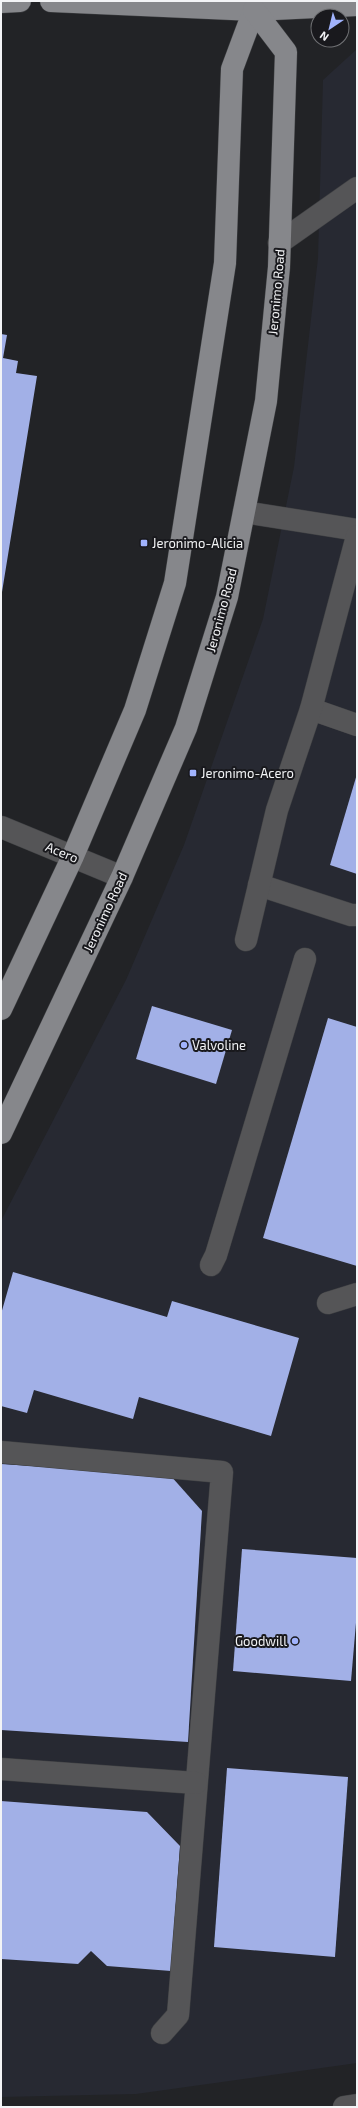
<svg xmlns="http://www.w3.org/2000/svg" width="358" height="2108" font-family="'Exo 2',sans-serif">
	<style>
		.built { fill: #272932 }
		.building { fill: #a2b0e7 }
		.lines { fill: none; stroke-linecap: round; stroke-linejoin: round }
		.minor-casing { stroke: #3f4043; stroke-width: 23 }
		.major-casing { stroke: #3f4043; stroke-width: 23 }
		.minor { stroke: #555557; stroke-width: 22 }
		.major { stroke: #86878b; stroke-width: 22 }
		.poi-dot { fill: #a1b3fd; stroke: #19191d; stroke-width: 1.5 }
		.labels { text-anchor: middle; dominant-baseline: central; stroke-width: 4; stroke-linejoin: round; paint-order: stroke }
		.street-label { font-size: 13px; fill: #f3f4f6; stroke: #19191d }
		.poi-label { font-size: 13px; fill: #f3f4f6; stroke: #19191d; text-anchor: start }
	</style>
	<rect width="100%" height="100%" fill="#222326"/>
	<path class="built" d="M357,49v2014l-221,31 -135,3v-876l125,-241 58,-135 79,-226 31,-152 24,-209 5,-178z"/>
	<g class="building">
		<path d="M1,334l6,1 -4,23 15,3 -2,12 21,3 -35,216z"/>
		<path d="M357,774v100l-27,-9z"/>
		<path d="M152,1006l80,24 -16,54 -80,-25z"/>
		<path d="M328,1018l29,9v239l-94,-28z"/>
		<path d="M13,1272l154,45 5,-16 127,37 -28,98 -132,-39 -6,22 -99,-29 -7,23 -26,-7v-92z"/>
		<path d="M1,1464l169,11 32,36 -14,231 -187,-12z"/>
		<path d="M242,1549l115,9v53l-6,70 -118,-10z"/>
		<path d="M227,1768l121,9 -13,180 -121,-10z"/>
		<path d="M1,1801l146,11 33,34 -9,125 -64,-5 -16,-15 -13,13 -77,-5z"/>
	</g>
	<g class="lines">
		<defs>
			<g id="minor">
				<path d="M279,243l78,-55"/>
				<path d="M244,512l113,18"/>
				<path d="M311,709l46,16"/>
				<path d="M1,827l121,50"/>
				<path d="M259,885l92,30h6"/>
				<path d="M246,940l31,-130 34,-101 46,-173"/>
				<path d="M211,1265l5,-10 89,-296"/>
				<path d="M328,1303l29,-9"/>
				<path d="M1,1452l221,20 -44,543 -16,18"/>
				<path d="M1,1769l195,14"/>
				<path d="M344,2107l13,-2"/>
			</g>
			<g id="major">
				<path d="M51,1l203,9 103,-5"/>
				<path d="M1,2l19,-1"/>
				<path d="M1,1009l72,-153 62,-146 40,-127 50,-320 7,-194 22,-59v-9"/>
				<path d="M1,1133l121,-256 64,-149 41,-131 39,-196 13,-134 7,-215 -32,-42"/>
			</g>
		</defs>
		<use href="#minor" class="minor-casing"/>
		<use href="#major" class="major-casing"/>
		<use href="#minor" class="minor"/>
		<use href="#major" class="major"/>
	</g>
	<g class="poi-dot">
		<rect x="140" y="539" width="8" height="8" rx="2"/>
		<rect x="189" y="769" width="8" height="8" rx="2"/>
		<circle cx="184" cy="1045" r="4"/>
		<circle cx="295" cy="1641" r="4"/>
	</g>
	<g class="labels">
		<g class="street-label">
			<text transform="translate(276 292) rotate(-85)">Jeronimo Road</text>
			<text transform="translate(221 610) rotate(-75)">Jeronimo Road</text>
			<text transform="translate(62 852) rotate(22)">Acero</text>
			<text transform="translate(105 912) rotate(-65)">Jeronimo Road</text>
		</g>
		<g class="poi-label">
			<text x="152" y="543">Jeronimo-Alicia</text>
			<text x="201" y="773">Jeronimo-Acero</text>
			<text x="192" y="1045">Valvoline</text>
			<text x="287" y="1641" text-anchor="end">Goodwill</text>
		</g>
	</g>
	<rect width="358" height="2108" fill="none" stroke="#f3f4f6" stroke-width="4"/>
	<g transform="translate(330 28) rotate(215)"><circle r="19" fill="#19191d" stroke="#707174"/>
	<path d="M0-3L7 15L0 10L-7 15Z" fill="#a1b3fd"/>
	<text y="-6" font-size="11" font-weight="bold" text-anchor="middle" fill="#f3f4f6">N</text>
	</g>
</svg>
